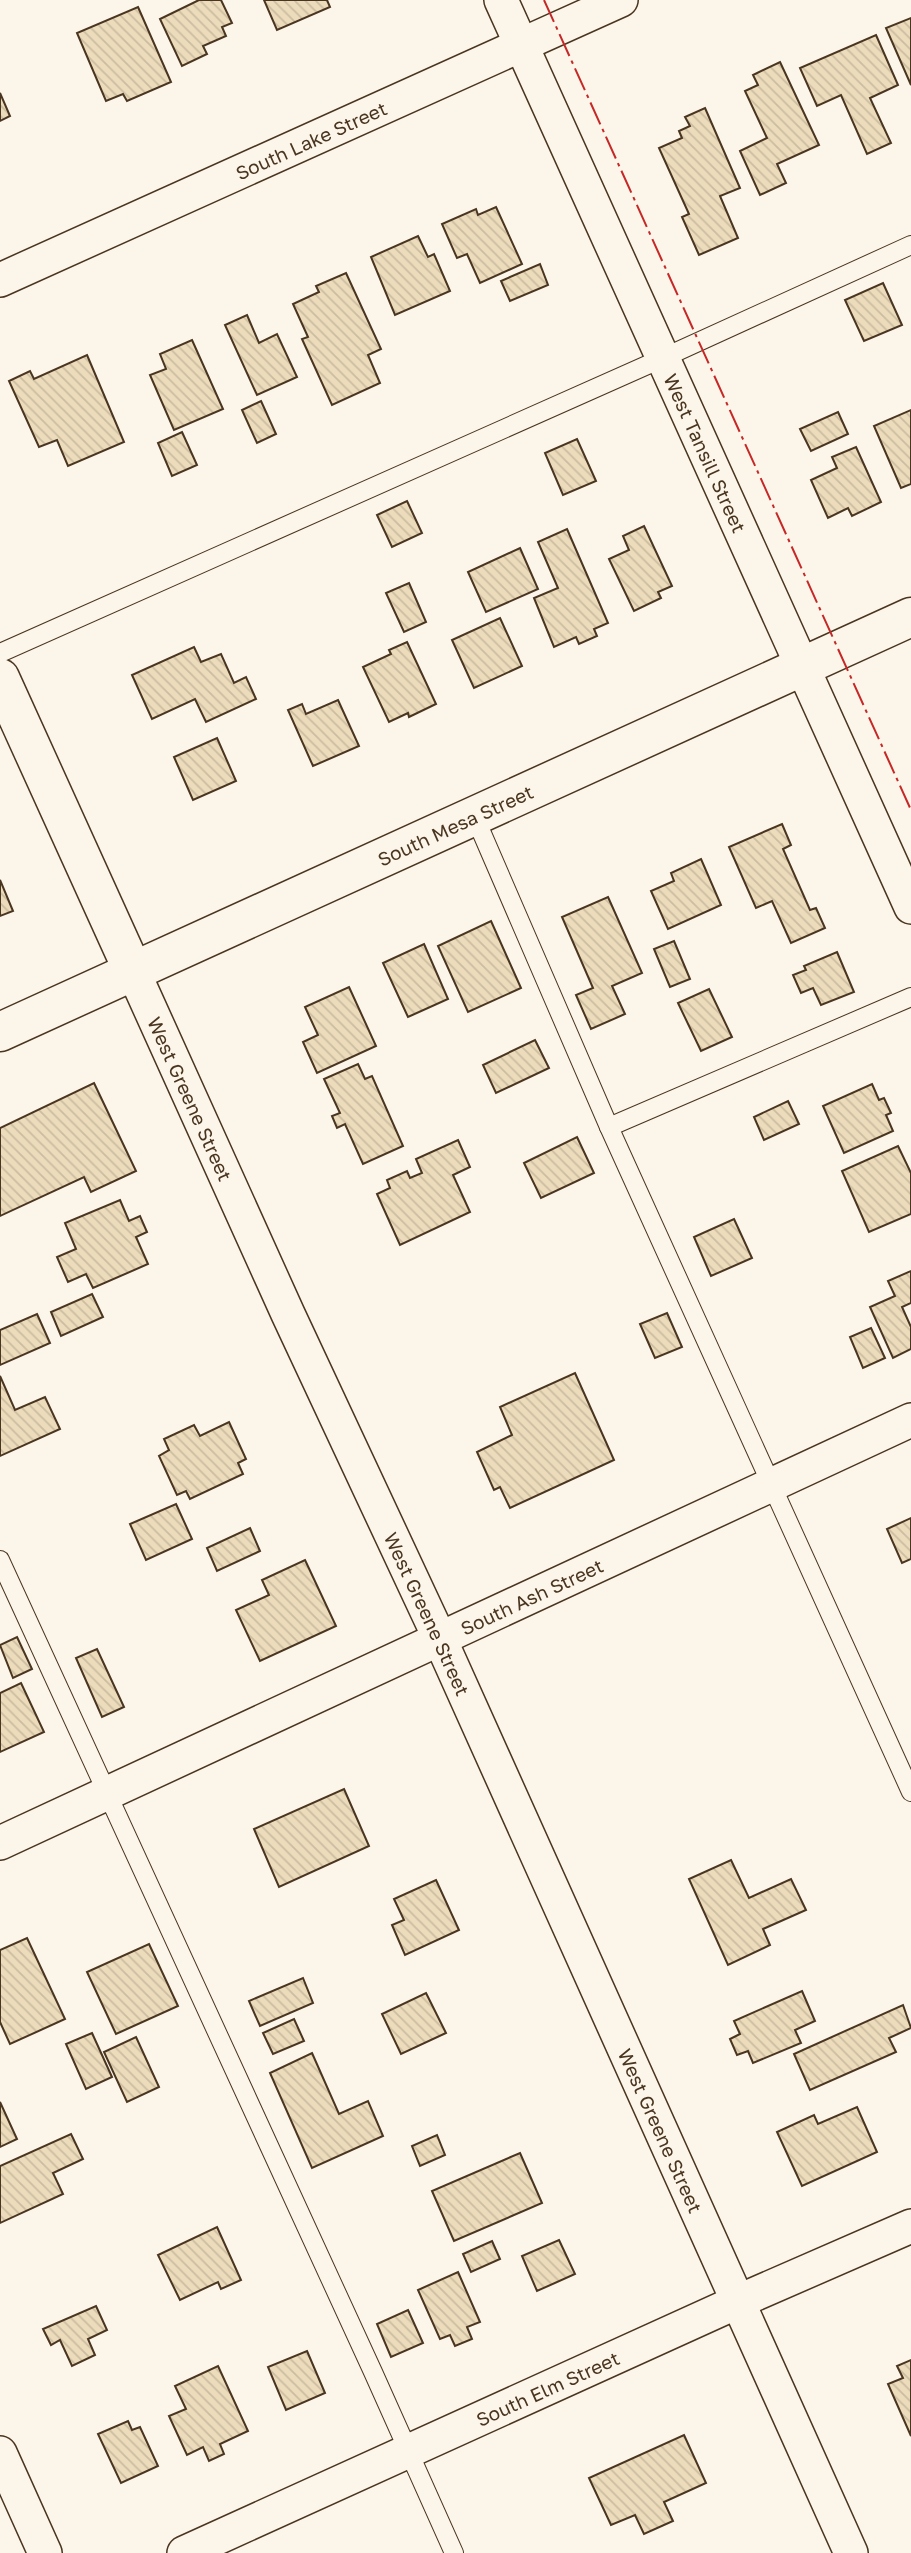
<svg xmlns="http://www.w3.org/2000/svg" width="911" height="2553" font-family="'Golos Text',sans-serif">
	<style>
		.building { fill: url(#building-back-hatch); stroke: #4a3520; stroke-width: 2 }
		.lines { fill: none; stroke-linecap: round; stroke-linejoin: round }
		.lane-casing { stroke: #4a3520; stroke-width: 20 }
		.street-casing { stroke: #4a3520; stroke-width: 36 }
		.secondary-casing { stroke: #4a3520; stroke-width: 41 }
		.lane { stroke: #fbf6e9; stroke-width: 18 }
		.street { stroke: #fbf6e9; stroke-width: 33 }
		.secondary { stroke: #fbf6e9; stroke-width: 38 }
		.power { stroke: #c62828; stroke-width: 2; stroke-dasharray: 24 5 3.5 5; stroke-linecap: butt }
		.labels { text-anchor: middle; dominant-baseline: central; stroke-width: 5; stroke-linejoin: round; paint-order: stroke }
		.street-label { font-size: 19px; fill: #4a3520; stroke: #fbf6e9 }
	</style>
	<defs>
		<pattern id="building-back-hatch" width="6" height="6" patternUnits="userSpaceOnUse" patternTransform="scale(1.75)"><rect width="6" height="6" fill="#ecdcbc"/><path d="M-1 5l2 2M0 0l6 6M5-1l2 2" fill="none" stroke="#ccbda1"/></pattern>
	</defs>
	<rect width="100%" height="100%" fill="#fbf6e9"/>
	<g class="building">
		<path d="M199,0h22l11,23 -10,4 4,9 -23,10 4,8 -25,12 -22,-47z"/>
		<path d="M264,0h63l3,7 -53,23z"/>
		<path d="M138,7l33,75 -44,19 -4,-7 -17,7 -29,-68z"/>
		<path d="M911,18v67l-25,-57z"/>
		<path d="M876,35l22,50 -28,13 21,45 -24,11 -26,-59 -24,11 -17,-38z"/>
		<path d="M780,62l39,83 -42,19 9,19 -26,12 -20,-44 27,-13 -22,-47 13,-6 -5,-10z"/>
		<path d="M0,93l10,23 -10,5z"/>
		<path d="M705,108l35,80 -20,8 18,42 -39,17 -17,-38 7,-3 -30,-66 23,-10 -3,-7 11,-5 -5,-9z"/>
		<path d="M496,207l26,57 -42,19 -13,-29 -10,4 -15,-34 34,-15 2,6z"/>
		<path d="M418,236l10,21 6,-3 16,37 -55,24 -24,-58z"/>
		<path d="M540,264l8,21 -38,16 -9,-20z"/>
		<path d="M346,273l35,76 -13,6 12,28 -48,22 -30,-66 6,-2 -15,-33 26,-12 -3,-6z"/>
		<path d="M883,283l19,42 -38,16 -19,-41z"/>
		<path d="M247,315l12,28 18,-9 20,43 -40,18 -32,-70z"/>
		<path d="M192,340l31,69 -49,21 -24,-55 16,-6 -6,-15z"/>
		<path d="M87,355l37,87 -56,24 -11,-26 -18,7 -30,-66 21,-10 4,8z"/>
		<path d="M261,401l15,33 -19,9 -15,-33z"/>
		<path d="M911,410v74l-10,4 -27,-62z"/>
		<path d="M838,412l10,22 -37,17 -11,-22z"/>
		<path d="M182,432l15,33 -25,11 -14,-33z"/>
		<path d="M577,439l19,42 -33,14 -18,-42z"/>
		<path d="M856,447l25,55 -29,14 -4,-8 -20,10 -17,-38 26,-12 -5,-11z"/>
		<path d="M407,501l15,32 -30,14 -15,-32z"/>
		<path d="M644,526l28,60 -14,6 3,6 -27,13 -25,-52 20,-9 -6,-14z"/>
		<path d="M567,529l41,94 -14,6 3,7 -18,8 -3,-7 -22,10 -20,-49 24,-10 -20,-46z"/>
		<path d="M520,548l18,41 -52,23 -18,-40z"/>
		<path d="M409,583l17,39 -22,10 -18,-39z"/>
		<path d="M500,618l22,48 -48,22 -22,-48z"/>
		<path d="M407,642l29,62 -27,13 -1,-4 -19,9 -26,-55 28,-13 -2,-4z"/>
		<path d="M194,647l7,15 20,-8 13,29 12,-6 10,22 -50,23 -11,-23 -43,20 -20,-44z"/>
		<path d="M338,700l21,46 -46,20 -25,-56 14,-6 4,10z"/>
		<path d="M217,738l19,43 -43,19 -19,-43z"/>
		<path d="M782,824l9,21 -8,4 27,61 6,-2 9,20 -34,15 -19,-42 -16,7 -27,-61z"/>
		<path d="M701,859l20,46 -53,24 -17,-38 23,-10 -3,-8z"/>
		<path d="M0,880l13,31 -13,5z"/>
		<path d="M608,897l34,76 -30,13 13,28 -34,15 -15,-34 17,-7 -31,-71z"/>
		<path d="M491,921l30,67 -53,24 -30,-66z"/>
		<path d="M674,941l16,38 -20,8 -16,-38z"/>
		<path d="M424,944l24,55 -40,18 -25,-54z"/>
		<path d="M837,952l17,40 -33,13 -8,-17 -12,5 -8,-18 13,-5 -2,-4z"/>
		<path d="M349,987l27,59 -59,27 -14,-31 15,-7 -13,-28z"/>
		<path d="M709,989l23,48 -31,14 -23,-48z"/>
		<path d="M535,1040l14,28 -53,25 -13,-28z"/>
		<path d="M358,1064l7,15 7,-3 31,70 -40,18 -18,-40 -8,4 -5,-12 8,-3 -16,-34z"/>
		<path d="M94,1083l42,88 -45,21 -7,-15 -84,39v-88z"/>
		<path d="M872,1084l7,16 5,-2 7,15 -5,2 7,16 -49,22 -21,-47z"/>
		<path d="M788,1101l11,23 -35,16 -10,-23z"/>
		<path d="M577,1137l17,36 -53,25 -17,-35z"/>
		<path d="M458,1140l12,27 -17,8 17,37 -70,33 -23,-51 13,-6 -3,-8 20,-9 3,7 12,-5 -6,-14z"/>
		<path d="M898,1146l13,27v41l-42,18 -27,-61z"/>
		<path d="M120,1200l9,21 11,-5 7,16 -11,5 12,27 -55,24 -7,-14 -18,8 -11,-25 19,-8 -11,-26z"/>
		<path d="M734,1219l18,39 -41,18 -17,-39z"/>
		<path d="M911,1271v32l-9,4 9,20v22l-18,9 -23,-51 25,-11 -7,-15z"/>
		<path d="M92,1294l11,23 -42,19 -10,-24z"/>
		<path d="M667,1313l15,34 -27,11 -15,-34z"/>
		<path d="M37,1314l13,29 -50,22v-35z"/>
		<path d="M871,1328l14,30 -22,10 -13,-31z"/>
		<path d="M575,1373l39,87 -104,48 -10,-21 -6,3 -17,-38 35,-17 -12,-28z"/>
		<path d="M0,1376l15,34 30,-13 15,32 -60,27z"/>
		<path d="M229,1422l17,37 -8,4 5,11 -53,25 -4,-8 -9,4 -18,-39 10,-6 -5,-11 30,-14 6,11z"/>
		<path d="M176,1504l16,35 -46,21 -16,-36z"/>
		<path d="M911,1518v41l-9,4 -15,-34z"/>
		<path d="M250,1528l10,23 -43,20 -10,-23z"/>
		<path d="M305,1560l31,66 -76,35 -24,-51 33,-15 -7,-15z"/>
		<path d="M17,1637l15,32 -19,9 -13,-33z"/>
		<path d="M97,1649l27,58 -22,10 -26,-59z"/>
		<path d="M21,1683l23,49 -44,20v-59z"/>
		<path d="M344,1789l25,57 -90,41 -25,-58z"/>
		<path d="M731,1860l18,38 42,-19 15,31 -43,19 7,16 -42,20 -39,-86z"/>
		<path d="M436,1880l23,50 -54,25 -13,-30 12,-5 -10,-21z"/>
		<path d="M27,1938l38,81 -55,25 -10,-22v-72z"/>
		<path d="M149,1944l29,62 -62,28 -29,-62z"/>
		<path d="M303,1978l10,25 -53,23 -11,-25z"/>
		<path d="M802,1991l13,30 -20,9 6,13 -48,20 -5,-12 -11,4 -7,-16 10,-5 -6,-13z"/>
		<path d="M426,1993l20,40 -45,21 -19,-40z"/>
		<path d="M903,2005l8,23 -22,10 7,14 -86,38 -16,-36z"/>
		<path d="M294,2019l10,22 -31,13 -10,-21z"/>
		<path d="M92,2033l20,44 -26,12 -20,-45z"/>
		<path d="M136,2037l23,50 -32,15 -23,-50z"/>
		<path d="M312,2053l27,61 29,-13 15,35 -71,32 -42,-95z"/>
		<path d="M0,2102l17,37 -17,8z"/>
		<path d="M857,2107l20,45 -75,34 -25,-54 37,-17 4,9z"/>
		<path d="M71,2134l12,25 -30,14 10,21 -63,29v-57z"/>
		<path d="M437,2135l8,20 -25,11 -8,-20z"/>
		<path d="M520,2153l22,50 -88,38 -22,-50z"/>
		<path d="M217,2227l24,53 -20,9 -3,-7 -38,18 -22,-45z"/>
		<path d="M559,2240l16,34 -38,17 -15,-35z"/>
		<path d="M492,2241l8,18 -29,13 -8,-18z"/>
		<path d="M458,2272l22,50 -13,5 5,12 -17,7 -5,-11 -10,4 -22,-49z"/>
		<path d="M96,2306l11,24 -19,9 7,16 -23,11 -12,-26 -9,5 -8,-16z"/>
		<path d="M408,2310l15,33 -32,14 -14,-33z"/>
		<path d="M307,2351l18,42 -39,17 -18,-43z"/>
		<path d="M911,2360v76l-23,-52 15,-6 -6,-12z"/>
		<path d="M218,2366l30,65 -28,13 4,10 -15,7 -6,-14 -16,8 -18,-39 17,-7 -11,-23z"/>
		<path d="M128,2421l4,9 8,-3 18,39 -37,17 -23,-49z"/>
		<path d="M684,2435l22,48 -42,19 9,19 -29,13 -9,-19 -24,10 -22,-47z"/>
	</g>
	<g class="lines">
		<defs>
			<g id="lane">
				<path d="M0,653l663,-295 248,-113"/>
				<path d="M474,815l135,312 302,665"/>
				<path d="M609,1127l302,-130"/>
				<path d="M0,1560l373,812 81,181"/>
			</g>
			<g id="street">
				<path id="s1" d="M501,0l410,907"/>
				<path id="s2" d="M0,280l621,-280"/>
				<path id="s3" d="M133,971l155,343 151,323 412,916"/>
				<path id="s4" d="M0,1843l911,-423"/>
				<path d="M0,2453l45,100"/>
				<path id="s5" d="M184,2553l553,-251 174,-76"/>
			</g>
			<g id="secondary">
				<path d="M0,678l133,293"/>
				<path id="s6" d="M0,1032l911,-415"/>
			</g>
		</defs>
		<use href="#lane" class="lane-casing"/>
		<use href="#street" class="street-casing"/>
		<use href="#secondary" class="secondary-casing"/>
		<use href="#lane" class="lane"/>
		<use href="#street" class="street"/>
		<use href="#secondary" class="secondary"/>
		<path class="power" d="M544,0l367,810"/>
	</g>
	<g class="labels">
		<g class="street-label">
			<text stroke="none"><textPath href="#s2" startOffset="341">South Lake Street</textPath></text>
			<text stroke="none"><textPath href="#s1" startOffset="497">West Tansill Street</textPath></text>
			<text stroke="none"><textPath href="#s6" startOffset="500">South Mesa Street</textPath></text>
			<text stroke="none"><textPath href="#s3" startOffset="140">West Greene Street</textPath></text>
			<text stroke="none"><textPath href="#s4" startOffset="586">South Ash Street</textPath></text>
			<text stroke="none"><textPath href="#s3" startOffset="707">West Greene Street</textPath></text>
			<text stroke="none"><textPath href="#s3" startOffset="1274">West Greene Street</textPath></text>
			<text stroke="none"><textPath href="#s5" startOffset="399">South Elm Street</textPath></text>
		</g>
	</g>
</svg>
